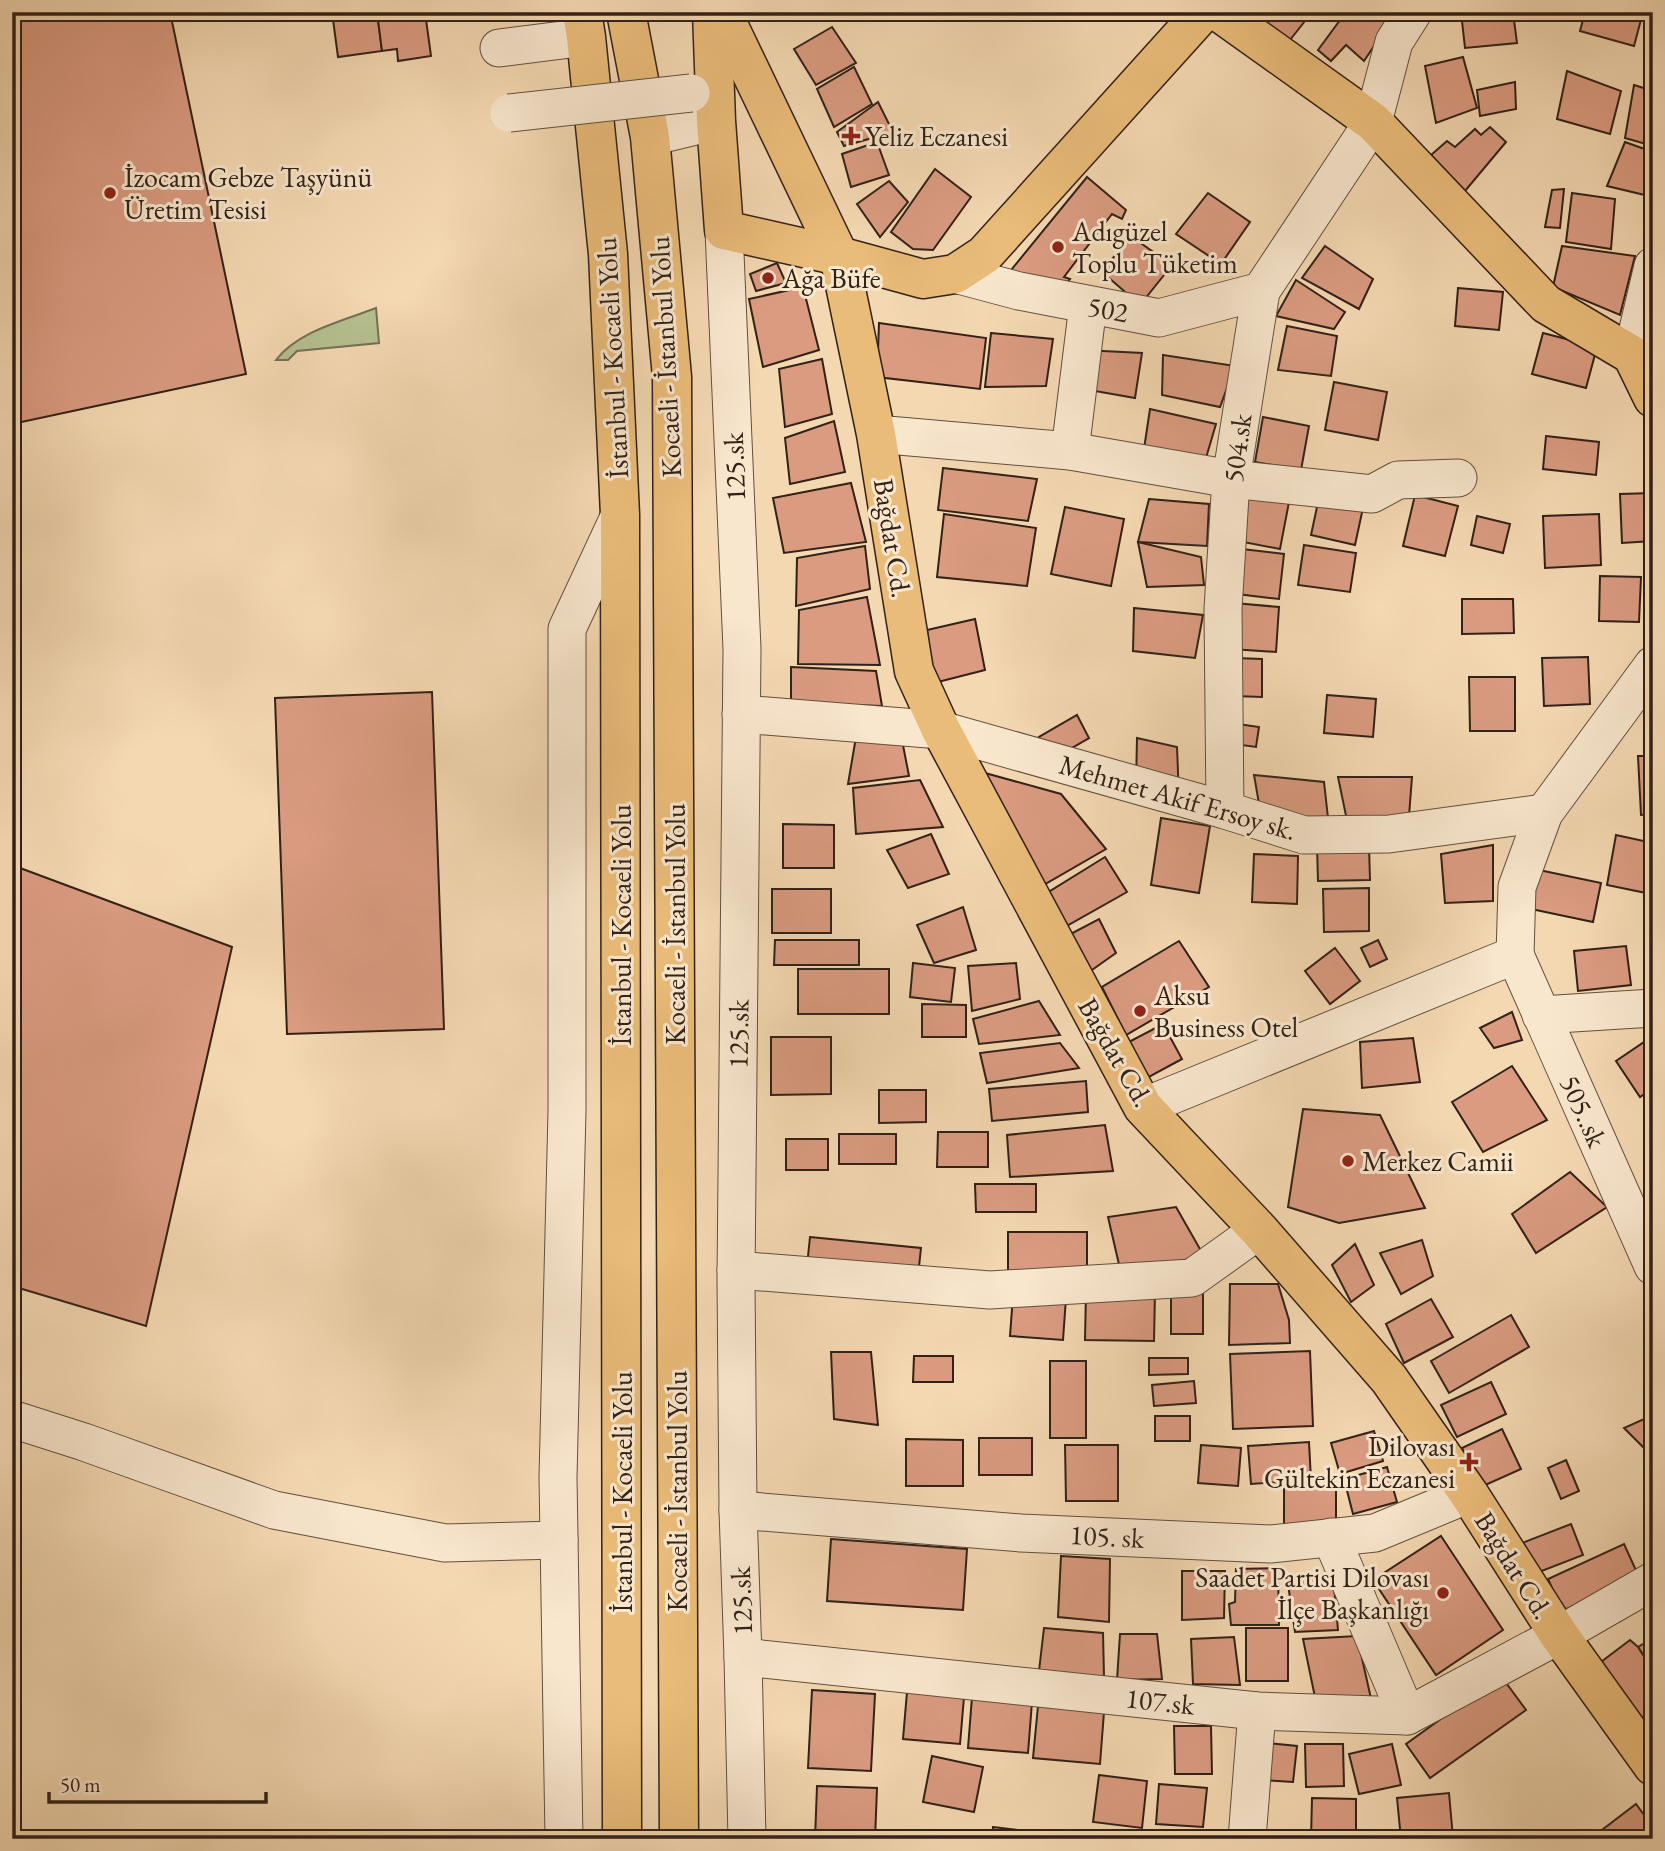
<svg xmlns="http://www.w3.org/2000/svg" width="1665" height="1851" font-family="'EB Garamond',serif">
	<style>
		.green { fill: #b6c090; stroke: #747054; stroke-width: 2 }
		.building { fill: #da9b81; stroke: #322117; stroke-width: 2 }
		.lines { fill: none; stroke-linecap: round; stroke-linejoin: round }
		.minor-casing { stroke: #624f3e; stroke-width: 39 }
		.major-casing { stroke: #322117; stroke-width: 41 }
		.highway-casing { stroke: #322117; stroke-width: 41 }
		.minor { stroke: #f8e6cd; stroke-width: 37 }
		.major { stroke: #eabc79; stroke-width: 38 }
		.highway { stroke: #eabc79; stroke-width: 38 }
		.minor-bridge-casing { stroke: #624f3e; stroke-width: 39; stroke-linecap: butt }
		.minor-bridge { stroke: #f8e6cd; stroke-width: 37 }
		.poi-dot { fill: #8f2418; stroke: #f8e6cd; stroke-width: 2.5 }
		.labels { text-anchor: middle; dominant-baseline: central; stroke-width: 6; stroke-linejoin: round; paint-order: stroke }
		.poi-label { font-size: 28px; fill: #322117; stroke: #f8e6cd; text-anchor: start }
		.street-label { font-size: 28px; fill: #322117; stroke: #f8e6cd }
	</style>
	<rect width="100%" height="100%" fill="#f4d8b2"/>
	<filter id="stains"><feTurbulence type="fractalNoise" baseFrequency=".00286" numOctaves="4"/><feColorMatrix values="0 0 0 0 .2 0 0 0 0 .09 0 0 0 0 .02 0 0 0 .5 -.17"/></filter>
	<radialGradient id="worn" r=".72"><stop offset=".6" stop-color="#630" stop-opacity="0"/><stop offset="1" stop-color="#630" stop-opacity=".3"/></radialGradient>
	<path class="green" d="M376,308l3,35 -82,8 -9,9h-12c22,-29 67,-39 100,-52z"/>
	<g class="building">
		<path d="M12,12h158l76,362 -234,50z"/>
		<path d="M332,12h45l5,39 -44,6z"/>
		<path d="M377,12h48l6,44 -33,5 -1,-12 -15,2z"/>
		<path d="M1251,12h61l-22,28z"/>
		<path d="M1346,12h37l9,7 -28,42 -18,-16 -15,16 -13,-11z"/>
		<path d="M1461,12h52l4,31 -52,5z"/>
		<path d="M1585,12h58l-9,34 -54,-15z"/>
		<path d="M832,27l24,36 -40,22 -22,-36z"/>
		<path d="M1463,57l14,51 -41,15 -11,-57z"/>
		<path d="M854,67l18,37 -38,23 -17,-38z"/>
		<path d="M1567,71l54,20 -11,43 -53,-15z"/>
		<path d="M1515,82l1,27 -36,7 -3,-26z"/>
		<path d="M1634,85l19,6v55l-28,-8z"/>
		<path d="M878,102l15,30 -49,14 -7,-14z"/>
		<path d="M1490,127l16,15 -41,49 -34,-36 16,-14 8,6 20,-18 6,6z"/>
		<path d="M877,142l12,33 -38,12 -9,-33z"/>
		<path d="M1625,142l28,10v35l-4,9 -42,-10z"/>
		<path d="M935,169l36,28 -38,53 -20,-1 -22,-17z"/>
		<path d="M1087,177l39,33 -4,9 -10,-5 -48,63 6,2 -11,14 -52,-18z"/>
		<path d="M889,181l19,21 -28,35 -23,-33z"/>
		<path d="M1564,189l-4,39 -15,-1 7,-37z"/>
		<path d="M1208,193l42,29 -29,42 -45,-30z"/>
		<path d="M1572,193l43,6 -4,50 -45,-7z"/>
		<path d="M1132,237l40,28 -32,40 -39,-34z"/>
		<path d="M1325,246l48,33 -14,30 -57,-31z"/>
		<path d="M1562,246l73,10 -15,59 -67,-28z"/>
		<path d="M777,263l9,20 -30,8 -6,-17z"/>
		<path d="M1296,280l49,32 -11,17 -58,-13z"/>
		<path d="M803,287l16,63 -56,17 -14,-68z"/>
		<path d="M1458,288l45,4 -4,38 -44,-4z"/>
		<path d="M879,323l107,15 -6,51 -103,-12z"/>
		<path d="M1287,326l50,10 -6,40 -53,-6z"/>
		<path d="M991,333l62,6 -7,47 -61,1z"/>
		<path d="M1543,333l54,14 -11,41 -54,-14z"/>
		<path d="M1083,350l59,3 -7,45 -57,-10z"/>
		<path d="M1163,355l72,11 -15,41 -58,-12z"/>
		<path d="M822,359l10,55 -47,13 -6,-58z"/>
		<path d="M1334,382l53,10 -9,48 -53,-10z"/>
		<path d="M1150,409l66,15 -10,34 -62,-9z"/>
		<path d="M1263,417l46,9 -8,44 -46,-8z"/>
		<path d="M834,421l11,51 -55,12 -5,-46z"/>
		<path d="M1546,436l53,6 -3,33 -53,-6z"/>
		<path d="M943,468l94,11 -9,42 -90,-11z"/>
		<path d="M851,483l15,59 -82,11 -11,-55z"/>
		<path d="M1247,493l42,9 -9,47 -42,-8z"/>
		<path d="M1320,493l44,10 -9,42 -44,-10z"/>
		<path d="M1653,493v48l-31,2 -2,-49z"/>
		<path d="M1415,495l43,11 -13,50 -42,-10z"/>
		<path d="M1149,499l60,5 -2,42 -69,-4z"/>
		<path d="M1065,507l59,12 -13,67 -60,-12z"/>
		<path d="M944,514l92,14 -9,58 -90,-9z"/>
		<path d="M1599,514l2,51 -56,3 -2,-52z"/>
		<path d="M1477,516l33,8 -7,29 -32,-8z"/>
		<path d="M1138,542l63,15 3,28 -57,2z"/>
		<path d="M1304,545l52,8 -6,39 -52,-7z"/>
		<path d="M865,546l5,43 -74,17 1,-48z"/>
		<path d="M1242,549l42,5 -5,45 -42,-5z"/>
		<path d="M1600,576l41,1 -2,45 -40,-1z"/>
		<path d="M867,597l13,68 -82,-1 1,-54z"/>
		<path d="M1462,599h51l1,34 -52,1z"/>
		<path d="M1234,603l45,4 -3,45 -45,-3z"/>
		<path d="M1134,608l69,7 -8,43 -62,-7z"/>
		<path d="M975,619l10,51 -51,13 -7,-53z"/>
		<path d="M1588,657l2,47 -46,2 -2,-48z"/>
		<path d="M1235,658l27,1v38l-27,-1z"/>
		<path d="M791,667l85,4 6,35 -91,-3z"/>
		<path d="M1469,677h46v54h-45z"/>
		<path d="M432,692l12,337 -157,5 -12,-336z"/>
		<path d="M1327,695l49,4 -3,38 -49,-4z"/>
		<path d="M1077,715l12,23 -38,22 -12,-23z"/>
		<path d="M1238,724l21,3 -3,20 -22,-3z"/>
		<path d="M856,737l46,3 7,36 -61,8z"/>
		<path d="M1137,738l40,9 2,50 -43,-12z"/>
		<path d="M1638,756h15v58l-12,1z"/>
		<path d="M985,773l76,21 45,55 -66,38z"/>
		<path d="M1254,775l70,7 4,36 -66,3z"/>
		<path d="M1338,777h74l-3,39 -59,19z"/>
		<path d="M920,780l23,47 -87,7 -3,-46z"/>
		<path d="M1161,818l49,8 -11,67 -48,-8z"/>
		<path d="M783,824l51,1v43h-51z"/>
		<path d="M931,834l18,40 -41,14 -21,-38z"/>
		<path d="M1616,835l37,8v40l-2,11 -44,-9z"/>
		<path d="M1493,845v56l-48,2 -4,-49z"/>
		<path d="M1369,846l1,34 -52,1 -1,-34z"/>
		<path d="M1254,854l44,2 -1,48 -45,-2z"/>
		<path d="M1105,857l22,35 -64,36 -16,-35z"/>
		<path d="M12,865l220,82 -86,379 -134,-40z"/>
		<path d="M1539,870l62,13 -8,39 -62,-13z"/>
		<path d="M1369,888v43l-45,1 -1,-43z"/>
		<rect x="772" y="889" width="59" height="44"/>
		<path d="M963,907l13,43 -42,13 -17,-38z"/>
		<path d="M1099,919l17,34 -34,24 -19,-39z"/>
		<path d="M775,940h84v25h-85z"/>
		<path d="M1378,940l9,19 -17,8 -9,-19z"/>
		<path d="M1179,941l30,46 -83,48 -24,-48z"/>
		<path d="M1626,946l5,39 -53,6 -4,-40z"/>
		<path d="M1335,948l25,33 -30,23 -25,-33z"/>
		<path d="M913,963l42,5 -4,34 -41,-5z"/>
		<path d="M1016,963l4,36 -48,12 -4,-45z"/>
		<rect x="798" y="969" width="91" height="45"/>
		<path d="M1039,1001l21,34 -81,9 -6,-25z"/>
		<path d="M922,1004l44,1v32h-44z"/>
		<path d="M1512,1012l10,28 -28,8 -14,-20z"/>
		<path d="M1163,1024l19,35 -35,19 -20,-35z"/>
		<path d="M1653,1036v52l-13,9 -24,-36z"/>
		<path d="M771,1037h60v57l-60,1z"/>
		<path d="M1413,1038l7,44 -58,6 -2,-46z"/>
		<path d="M1060,1043l19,25 -92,15 -7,-30z"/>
		<path d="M1512,1066l35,54 -64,32 -31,-50z"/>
		<path d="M1086,1081l2,31 -96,9 -3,-32z"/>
		<path d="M879,1090h47v32l-47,1z"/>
		<path d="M1303,1109l77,6 45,93 -86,15 -51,-16z"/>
		<path d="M1105,1125l8,46 -103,6 -3,-42z"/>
		<path d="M938,1132h50v35h-51z"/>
		<rect x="839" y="1134" width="57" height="30"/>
		<rect x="786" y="1139" width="42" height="31"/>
		<path d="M1570,1172l37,35 -71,46 -24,-39z"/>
		<path d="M975,1184h61v28h-60z"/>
		<path d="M1176,1207l28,49 -83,17 -13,-56z"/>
		<rect x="1008" y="1232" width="79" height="40"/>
		<path d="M810,1237l111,11 -3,28 -111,-10z"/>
		<path d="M1422,1240l11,36 -32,18 -21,-41z"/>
		<path d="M1355,1244l19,41 -23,17 -19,-37z"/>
		<path d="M1230,1284h48l11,36 1,23 -61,2z"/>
		<path d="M1203,1289v45h-32v-44z"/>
		<path d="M1086,1291l69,1 -1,49 -69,-1z"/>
		<path d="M1013,1295l53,3 -3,42 -53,-4z"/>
		<path d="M1431,1299l22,38 -49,26 -18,-39z"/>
		<path d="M1511,1315l18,32 -80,46 -18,-32z"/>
		<path d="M1310,1351l3,75 -80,3 -3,-75z"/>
		<path d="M831,1352h40l7,73 -44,-6z"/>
		<path d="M914,1356h39v26h-40z"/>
		<path d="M1149,1358h39v16l-39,1z"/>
		<rect x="1050" y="1361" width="36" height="77"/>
		<path d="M1194,1381l2,22 -42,3 -2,-21z"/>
		<path d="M1491,1382l15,32 -49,23 -16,-32z"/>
		<path d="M1653,1415v42l-29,-29z"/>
		<rect x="1155" y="1416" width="35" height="25"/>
		<path d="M1502,1429l19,40 -40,18 -19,-39z"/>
		<path d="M1374,1431l9,30 -43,13 -9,-31z"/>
		<rect x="979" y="1438" width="53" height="37"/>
		<path d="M906,1439l57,1v46h-57z"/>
		<path d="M1309,1442l2,38 -60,4 -3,-38z"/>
		<path d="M1065,1445h53v56h-52z"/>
		<path d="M1201,1445l40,3 -3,38 -40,-3z"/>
		<path d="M1566,1460l13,31 -18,8 -13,-31z"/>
		<path d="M1387,1467l10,35 -44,12 -9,-35z"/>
		<rect x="1284" y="1487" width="52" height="38"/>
		<path d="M1571,1524l12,31 -49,19 -12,-31z"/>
		<path d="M1441,1536l62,94 -67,45 -63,-95z"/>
		<path d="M831,1539l136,10 -4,61 -136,-9z"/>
		<path d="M1624,1544l15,33 -77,34 -14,-32z"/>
		<path d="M1061,1556l49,3 -1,63 -51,-5z"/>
		<path d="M1278,1568l1,57h-48l-2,-21 6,-2 1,-33z"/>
		<path d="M1182,1571h43l-1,47 -42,2z"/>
		<path d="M1333,1574l5,56 -43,2 -8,-55z"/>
		<path d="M1044,1628l59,5 1,44 -65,-6z"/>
		<rect x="1246" y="1628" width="42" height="53"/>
		<path d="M1120,1634h37l5,45 -45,1z"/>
		<path d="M1357,1636l15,67 -55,4 -14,-68z"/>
		<path d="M1234,1637l6,48 -47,-1 -2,-45z"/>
		<path d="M1653,1638v33l-15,-24z"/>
		<path d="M1630,1640l8,7 15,24v34l-11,13 -41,-56z"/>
		<path d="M1501,1676l25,34 -96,68 -24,-34z"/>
		<path d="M812,1690l63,4 -4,77 -63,-3z"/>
		<path d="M907,1692l57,5 -4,47 -57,-5z"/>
		<path d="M972,1697l60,5 -4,51 -60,-5z"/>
		<path d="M1038,1706l66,6 -4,52 -67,-6z"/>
		<path d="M1174,1726h37l1,48h-37z"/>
		<path d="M1268,1743l29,3 -4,36 -29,-2z"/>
		<path d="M1305,1744h38l1,42 -38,1z"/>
		<path d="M1392,1744l9,41 -42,9 -10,-40z"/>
		<path d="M932,1756l51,11 -9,45 -51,-10z"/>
		<path d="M1099,1775l48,6 -5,47 -49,-6z"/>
		<path d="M1159,1784l48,4 -4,39 -47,-3z"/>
		<path d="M817,1786l60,2 -2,51h-60z"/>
		<path d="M1449,1793l4,45 -52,1 -4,-41z"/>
		<path d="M1312,1798l44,1v40h-45z"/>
		<path d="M1636,1804l17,23v12h-51l-4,-6z"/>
		<path d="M993,1827l49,6 -1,6h-49z"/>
	</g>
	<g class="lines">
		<defs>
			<g id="minor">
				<path d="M499,48l87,-11"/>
				<path d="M650,137l66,-16"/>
				<path d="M724,230l18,419 -6,631 2,230 5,147 4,182"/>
				<path d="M955,274l64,17 140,27 102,-27"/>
				<path d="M1632,355l21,-89"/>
				<path d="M876,434l194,17 161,28 141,15 26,-14 60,-2"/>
				<path d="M1070,451l18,-146"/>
				<path d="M741,714l200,16 284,80 79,25 85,-1 155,-21"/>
				<path d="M1225,810l-2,-201 8,-130 30,-188 112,-169 21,-80 19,-30"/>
				<path d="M1515,955l138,311"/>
				<path d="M1541,1015l112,-7"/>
				<path d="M1143,1107l372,-152 2,-68 27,-74 109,-148"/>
				<path d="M736,1270l254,20 202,-12 67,-48"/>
				<path d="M12,1419l72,23 190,68 171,33 114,-3"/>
				<path d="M738,1510l283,23 249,11 105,-11 94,-39"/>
				<path d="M1331,1537l76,179"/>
				<path d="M743,1657l514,54 150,5 152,-81 94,-54"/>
				<path d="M564,1839l-6,-362 9,-366v-482l53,-114"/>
				<path d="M1247,1839l10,-128"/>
			</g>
			<g id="major">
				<path d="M712,12l4,109 8,109 115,26 84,23 32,-5 29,-19 219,-243"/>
				<path d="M722,12l117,244 37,178 38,237 27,59 202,377 116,123 130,149 80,115 90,141 94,131"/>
				<path d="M1219,12l154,110 173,182 86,51 21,43"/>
			</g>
			<g id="highway">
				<path d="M582,12l4,25 22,217 12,261 2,1324"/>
				<path d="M626,12l24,125 22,240 7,1462"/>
			</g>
		</defs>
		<use href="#minor" class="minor-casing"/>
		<use href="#major" class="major-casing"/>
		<use href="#highway" class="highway-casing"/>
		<use href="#minor" class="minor"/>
		<use href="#major" class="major"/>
		<use href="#highway" class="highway"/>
		<defs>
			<path id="minor-bridge" d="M509,113l182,-20"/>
		</defs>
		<use href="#minor-bridge" class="minor-bridge-casing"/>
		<use href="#minor-bridge" class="minor-bridge"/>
	</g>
	<g class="poi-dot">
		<path d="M847.5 125.5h7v7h7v7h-7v7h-7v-7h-7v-7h7z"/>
		<circle cx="110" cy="193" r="7"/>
		<circle cx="1058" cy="247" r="7"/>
		<circle cx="768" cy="278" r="7"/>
		<circle cx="1140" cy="1011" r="7"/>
		<circle cx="1348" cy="1161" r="7"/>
		<path d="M1465.5 1451.5h7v7h7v7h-7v7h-7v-7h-7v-7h7z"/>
		<circle cx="1443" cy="1593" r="7"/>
	</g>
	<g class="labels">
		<g class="poi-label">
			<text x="865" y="136">Yeliz Eczanesi</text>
			<text x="124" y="177">İzocam Gebze Taşyünü<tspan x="124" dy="32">Üretim Tesisi</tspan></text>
			<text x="1072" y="231">Adıgüzel<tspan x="1072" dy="32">Toplu Tüketim</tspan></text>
			<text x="782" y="278">Ağa Büfe</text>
			<text x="1154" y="995">Aksu<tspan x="1154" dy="32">Business Otel</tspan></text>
			<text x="1362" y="1161">Merkez Camii</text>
			<text x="1455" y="1446" text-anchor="end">Dilovası<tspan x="1455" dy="32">Gültekin Eczanesi</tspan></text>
			<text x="1429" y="1577" text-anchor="end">Saadet Partisi Dilovası<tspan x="1429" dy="32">İlçe Başkanlığı</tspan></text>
		</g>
		<g class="street-label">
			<text transform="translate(1108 309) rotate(11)">502</text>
			<text transform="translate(665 357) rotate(-93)">Kocaeli - İstanbul Yolu</text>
			<text transform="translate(612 358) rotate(-93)">İstanbul - Kocaeli Yolu</text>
			<text transform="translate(1237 448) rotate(-82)">504.sk</text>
			<text transform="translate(734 467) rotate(-92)">125.sk</text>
			<text transform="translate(893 538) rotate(81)">Bağdat Cd.</text>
			<text transform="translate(1178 797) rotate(16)">Mehmet Akif Ersoy sk.</text>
			<text transform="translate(675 924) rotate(-90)">Kocaeli - İstanbul Yolu</text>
			<text transform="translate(621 925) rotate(-90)">İstanbul - Kocaeli Yolu</text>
			<text transform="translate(738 1034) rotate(-89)">125.sk</text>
			<text transform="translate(1116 1052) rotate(60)">Bağdat Cd.</text>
			<text transform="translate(1584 1111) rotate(66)">505..sk</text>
			<text transform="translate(677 1491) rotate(-90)">Kocaeli - İstanbul Yolu</text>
			<text transform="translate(622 1492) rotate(-90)">İstanbul - Kocaeli Yolu</text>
			<text transform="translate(1107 1536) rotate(3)">105. sk</text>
			<text transform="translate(1514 1565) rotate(58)">Bağdat Cd.</text>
			<text transform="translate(741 1601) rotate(-92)">125.sk</text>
			<text transform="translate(1160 1701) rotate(6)">107.sk</text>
		</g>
	</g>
	<rect width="1665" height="1851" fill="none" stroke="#f4d8b2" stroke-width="42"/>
	<rect x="14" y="14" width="1637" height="1823" fill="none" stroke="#322117" stroke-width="3.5"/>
	<rect x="21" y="21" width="1623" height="1809" fill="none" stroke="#322117" stroke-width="2"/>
	<path d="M49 1792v10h217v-10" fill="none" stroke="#322117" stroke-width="3.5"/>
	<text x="60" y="1792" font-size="21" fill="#322117" stroke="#f8e6cd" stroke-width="5" paint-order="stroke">50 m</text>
	<rect width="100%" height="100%" filter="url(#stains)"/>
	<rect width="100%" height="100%" fill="url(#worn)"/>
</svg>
